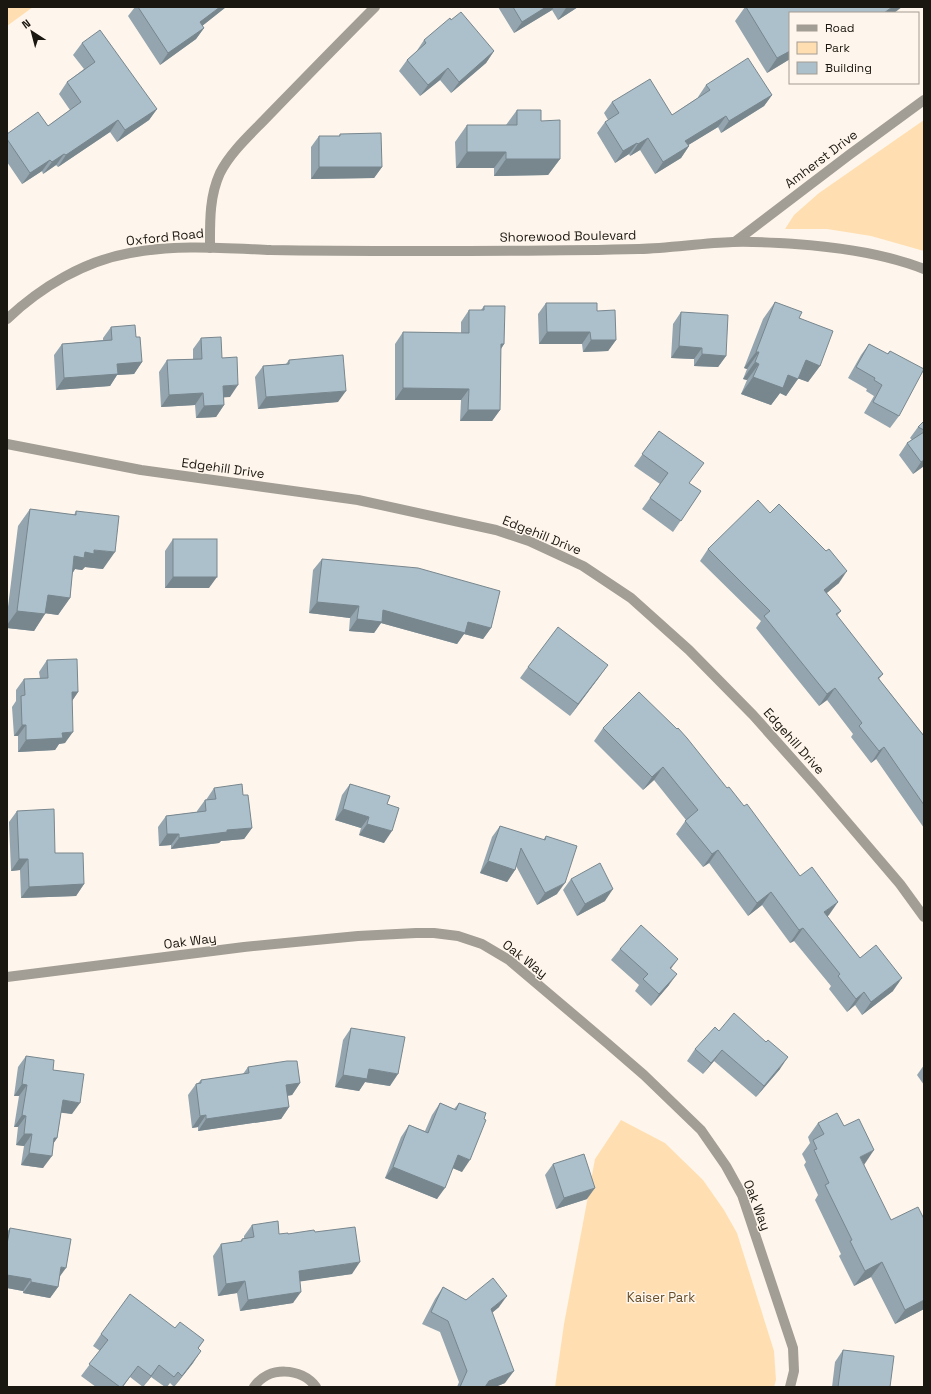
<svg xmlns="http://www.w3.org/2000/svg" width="931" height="1394" font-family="'Space Grotesk',sans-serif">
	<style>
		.green { fill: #ffdfb1 }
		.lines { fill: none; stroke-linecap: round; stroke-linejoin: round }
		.minor { stroke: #a29d95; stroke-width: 10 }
		.wall { fill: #94a5af }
		.shaded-wall { fill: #78868e }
		.building { fill: #acc0cb; stroke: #78868e }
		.labels { text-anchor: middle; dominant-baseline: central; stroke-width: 3; stroke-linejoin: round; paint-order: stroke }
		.street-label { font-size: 13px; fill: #1a1610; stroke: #fef6ec }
		.park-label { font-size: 13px; fill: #664d27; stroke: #fef6ec }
	</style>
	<rect width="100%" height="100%" fill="#fef6ec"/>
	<g class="green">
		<path d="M7,7h26l-26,19z"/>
		<path d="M924,120v131l-53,-15 -44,-7h-42l9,-14 25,-22z"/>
		<path d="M621,1120l44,23 38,37 21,30 13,23 37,118 2,29 -2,7h-219l9,-63 31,-165z"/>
	</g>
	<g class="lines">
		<g class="minor">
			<path d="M736,241l113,-86 75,-55"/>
			<path d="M210,248c0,-25 -1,-51 10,-75 11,-22 32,-40 49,-58 35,-36 70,-72 106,-108"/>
			<path d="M7,319c34,-32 77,-58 123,-66 46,-9 94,-5 141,-3 50,1 101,1 151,1 72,0 145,0 217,-2 32,-1 63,-6 94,-7 21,-1 41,1 62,2 43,3 88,9 129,25"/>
			<path d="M7,444l134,26 217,30 138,30 33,11 54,25 48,32 58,52 64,65 65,73 82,96 24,33"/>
			<path d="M7,977l237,-30 114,-11 58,-3h18l24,3 24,8 27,16 98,83 37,32 57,55 25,36 16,29 51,153 1,23 -4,16"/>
			<path d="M254,1387c14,-21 47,-20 62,0"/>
		</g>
	</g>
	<g class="wall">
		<path d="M135,7h91l-24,19 2,2 -8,11 -36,26 -32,-49z"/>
		<path d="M498,7h80l-20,13 -6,-10 -38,23z"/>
		<path d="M745,7h157l-112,6v46l-23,14 -32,-52z"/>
		<path d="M451,20l43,31 -8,12 -35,30 -11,-13 -20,16 -21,-25 8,-11 9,-8 8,-12z"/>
		<path d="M82,43l75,66 -8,11 -32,22 -7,-10 -52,35 -2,-2 -13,9 -1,-3 -20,13 -15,-22v-28l41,-8 22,-16 -11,-16 8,-12 17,-13 -11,-14z"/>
		<path d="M706,85l66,10 -8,11 -43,27 -3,-6 -30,18 1,1 -8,12 -26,16 -15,-24 -10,6 -1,-2 -14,9 -18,-30 8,-11 3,-2 -4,-7 8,-11 60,13 27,-18h-1z"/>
		<path d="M517,110l24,11 19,38 -12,16 -54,1v-8h-38l-1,-26 12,-17h39z"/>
		<path d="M340,134l42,33 -8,11 -63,1v-32l8,-11h20z"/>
		<path d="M775,302l24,16 21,48 -12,16 -10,-4 -12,18 -6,-3 -9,12 -30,-11 6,-14 -4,-1 4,-10 -3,-1 19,-49z"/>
		<path d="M546,303l51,8 19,29 -8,11 -25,1 -1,-8h-43l-1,-30z"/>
		<path d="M484,306l20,38 -3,5 -1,61 -8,11h-32l1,-21h-66v-56l8,-12 58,1v-11l8,-12h12z"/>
		<path d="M681,312l45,44 -8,11 -24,-1v-7l-23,-1 2,-34z"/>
		<path d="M111,327l25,10 6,25 -8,12 -17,1 -7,11 -54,4 -2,-35 8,-11 41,-4v-2z"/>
		<path d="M201,338l21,20 8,39h-6v8l-8,12 -20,1 -1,-13 -34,2 -2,-35 8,-12 26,-1v-10z"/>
		<path d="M869,344l18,10 3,-3 9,65 -9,12 -26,-15 10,-17 -8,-5 1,-2 -19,-11 13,-23z"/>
		<path d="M289,360l49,42 -80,7 -3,-32 8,-11 23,-2z"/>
		<path d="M924,421v45l-11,8 -14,-19 8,-12 5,-3 -2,-2 8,-11z"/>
		<path d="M659,431l30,52 12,8 -28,41 -31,-23 18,-25 -26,-18z"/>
		<path d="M30,509l44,6 2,-4 27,58 -18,-2 -3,3 -7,-1 -3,5 -2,24 -12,17 -13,-2 -11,18 -27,-3v-13l11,-89z"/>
		<path d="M173,539l36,49h-44v-37z"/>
		<path d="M708,549l131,34 -13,10 15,18 -4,5 46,58 -4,5 45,57v92l-48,-69 -5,4 -20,-26 2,-3 -26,-34 -8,6 -63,-78 5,-7 -61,-60z"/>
		<path d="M322,559l169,69 -8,11 -19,-5 -7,10 -76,-21 -7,10 -25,-2 1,-13 -41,-5 4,-43z"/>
		<path d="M47,660l31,32 -6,9 -7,42 -6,1 -4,6 -37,2v-16h-4l-2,-29 4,-6v-11l8,-11 16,-1 -1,-6z"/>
		<path d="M528,667l72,9 -30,40 -50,-38z"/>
		<path d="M639,692l190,223 -2,1 33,42 33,33 -31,24 -7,-10 -8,7 -18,-23 2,-3 -37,-45 -4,2 -28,-38 -14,11 -39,-53 -6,4 -27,-33 10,-14 -32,-40 -11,10 -49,-49 9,-13z"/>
		<path d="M350,784l37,20 -3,39 -25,-8 2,-7 -26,-8 7,-25z"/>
		<path d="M214,788l29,7 9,33 -8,11 -23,2 -2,2 -48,6v-4l-12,1 -1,-19 8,-11 31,-4v-1l8,-11h1z"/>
		<path d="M17,811l38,42 29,31 -8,12 -55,2 -1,-28 -9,1 -2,-49z"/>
		<path d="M500,826l43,14 3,-4 11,58 -20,11 -21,-39 -1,4 -8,12 -27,-9 12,-36z"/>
		<path d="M571,879l34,22 -28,15 -14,-26z"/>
		<path d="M620,949l49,36 -18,21 -16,-15 4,-6 -28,-25z"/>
		<path d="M351,1028l39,58 -25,-4 -6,9 -24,-4 8,-47z"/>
		<path d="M719,1031l61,38 -24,28 -42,-36 -11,13 -16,-13 8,-12z"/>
		<path d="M26,1056l27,14 19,44 -11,-2 -4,26 -4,6 -10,24 -22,-3 3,-19 -8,-1 2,-18h-4l5,-31h-5l4,-29z"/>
		<path d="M924,1065v20l-7,-10z"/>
		<path d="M248,1067l52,16 -8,12 -5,1 2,11 -8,12 -83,12v-4l-6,1 -4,-33 8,-11 2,-1 3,-3 42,-6z"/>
		<path d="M440,1103l14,6 5,-6 3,69 -9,-4 -16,31 -52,-21 16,-41 8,-12 16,6 7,-16z"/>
		<path d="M818,1123l46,42 60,144 -29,15 -24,-47 -17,9 -15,-30 2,-2 -26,-54 3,-5 -14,-30 2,-3 -4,-8 8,-11 -2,-6z"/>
		<path d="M553,1164l34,35 -31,10 -11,-34z"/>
		<path d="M252,1225l27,9h9l27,-2 37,42 -52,7 -7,22 -53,8 -3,-18 -19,3 -5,-40 8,-12 19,-2 2,-3 2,-1v-2z"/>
		<path d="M10,1228l50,48 -2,11 -8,11 -27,-5v-2l-16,-3v-56z"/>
		<path d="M443,1287l23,13 33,7 -7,6 13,70 -10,4h-38l2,-5 -19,-50 -18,-8 13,-25z"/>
		<path d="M175,1328l29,12 -6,9 -5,14 -19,24 -4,-4 -3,4h-2l-14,-10 -8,10 -13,-10 -7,10h-27l-15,-11 19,-25 -7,-5 8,-12z"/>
		<path d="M843,1350l47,37h-58l3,-25z"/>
	</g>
	<g class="shaded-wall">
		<path d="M220,7h6l-34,27 8,-12z"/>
		<path d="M546,7h8l-2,3 -38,23 8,-11z"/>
		<path d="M568,7h10l-20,13 8,-12z"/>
		<path d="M892,7h10l-8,6h-10z"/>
		<path d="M204,28l-8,11 -36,26 8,-12z"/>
		<path d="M494,51l-8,12 -35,30 8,-11z"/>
		<path d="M790,51v8l-23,14 10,-15z"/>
		<path d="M448,68l-8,12 -20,16 8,-11z"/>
		<path d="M772,95l-8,11 -43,27 8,-12z"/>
		<path d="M157,109l-8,11 -32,22 8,-12z"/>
		<path d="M726,116l-8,11 -41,25 8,-11z"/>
		<path d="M118,120l-8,12 -52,35 8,-12z"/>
		<path d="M648,138l-8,12 -10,6 8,-12z"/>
		<path d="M637,143l-8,11 -14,9 8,-12z"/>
		<path d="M689,146l-8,12 -26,16 8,-12z"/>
		<path d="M467,152h39l-12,16h-38z"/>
		<path d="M64,154l-8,11 -13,9 9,-12z"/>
		<path d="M506,159h54l-12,16 -54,1z"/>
		<path d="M50,160l-8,11 -20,13 8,-11z"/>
		<path d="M319,167h63l-8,11 -63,1z"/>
		<path d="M547,332h43l-8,12h-43z"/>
		<path d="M591,340h25l-8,11 -25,1z"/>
		<path d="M501,344h3l-8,12z"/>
		<path d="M679,346l23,2 -8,11 -23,-1z"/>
		<path d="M756,352h3l-12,17 -3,-1z"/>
		<path d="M702,354l24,2 -8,11 -24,-1z"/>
		<path d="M806,360l14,6 -12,16 -14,-5z"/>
		<path d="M142,362l-8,12 -17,1 -7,11 -54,4 8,-12 53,-14z"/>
		<path d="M755,362l4,2 -12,16 -4,-1z"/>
		<path d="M788,375l10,4 -12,17 -6,-3 -9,12 -30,-11 12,-17z"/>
		<path d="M238,385l-8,12 -15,1 8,-12z"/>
		<path d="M403,388l66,1 -8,11h-66z"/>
		<path d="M346,391l-8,11 -80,7 8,-12z"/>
		<path d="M203,393l-8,12 -34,2 8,-12z"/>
		<path d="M224,405l-8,12 -20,1 8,-12z"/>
		<path d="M468,410h32l-8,11h-32z"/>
		<path d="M924,460v6l-11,8 8,-12z"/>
		<path d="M94,550l21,2 -12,17 -18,-2 -3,3 -7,-1 -3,5 2,-18 11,-4z"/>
		<path d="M847,571l-8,12 -23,19 8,-12z"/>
		<path d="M173,577h44l-8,11h-44z"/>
		<path d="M48,595l22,3 -12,17 -22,-3z"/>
		<path d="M317,602l42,4 -9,12 -41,-5z"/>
		<path d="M383,610l85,12 23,6 -8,11 -19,-5 -7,10 -76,-21 -7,10 -25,-2 8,-12z"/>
		<path d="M17,611l28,3 -11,17 -27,-3v-3z"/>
		<path d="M608,665l-8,11 -30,40 8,-12z"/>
		<path d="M835,688l-8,12 -8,6 8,-12z"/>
		<path d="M72,692h6l-8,12z"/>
		<path d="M22,725h4l-8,11h-4z"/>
		<path d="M73,732l-8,11 -6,1 -4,6 -37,2 8,-12 36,-7z"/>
		<path d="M884,747l-8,12 -5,4 8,-12z"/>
		<path d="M663,767l-9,13 -11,10 9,-13z"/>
		<path d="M343,809l26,8 -8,11 -26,-8z"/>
		<path d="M367,824l25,7 -8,12 -25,-8z"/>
		<path d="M252,828l-8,11 -23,2 -2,2 -48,6 8,-11 48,-8z"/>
		<path d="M167,834h12l-8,11 -12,1z"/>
		<path d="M718,850l-9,13 -6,4 9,-13z"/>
		<path d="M19,859h9l-8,11 -9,1z"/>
		<path d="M488,861l27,9 -8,12 -27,-9z"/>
		<path d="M565,883l-8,11 -20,11 8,-12z"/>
		<path d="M84,884l-8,12 -55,2 8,-11z"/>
		<path d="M613,889l-8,12 -28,15 8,-12z"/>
		<path d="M771,892l-9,13 -14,11 9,-13z"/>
		<path d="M838,902l-9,13 -14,10 9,-13z"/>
		<path d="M803,928l-9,13 -4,2 9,-13z"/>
		<path d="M678,959l-8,11v-2z"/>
		<path d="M677,974l-8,11 -18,21 8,-12z"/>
		<path d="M902,978l-9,13 -31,24 9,-13z"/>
		<path d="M864,992l-9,13 -8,7 9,-13z"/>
		<path d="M722,1050l-8,11 -11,13 8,-11z"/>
		<path d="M788,1057l-8,12 -24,28 8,-11z"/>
		<path d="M369,1069l29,5 -8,12 -25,-4 -6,9 -24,-4 8,-12z"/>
		<path d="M300,1083l-8,12 -14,2 8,-12z"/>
		<path d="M22,1084l5,1 -8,11h-5z"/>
		<path d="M63,1100l17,3 -8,11 -17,-2z"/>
		<path d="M289,1107l-8,12 -83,12 8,-12z"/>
		<path d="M22,1115l4,1 -8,11h-4z"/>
		<path d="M206,1115l-8,12 -6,1 8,-12z"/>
		<path d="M24,1134h8l-8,12 -8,-1z"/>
		<path d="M54,1138h3l-8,12z"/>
		<path d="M874,1150l-10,15 -4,-8z"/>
		<path d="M29,1153l23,3 -9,12 -22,-3z"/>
		<path d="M458,1155l12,5 -8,12 -12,-5z"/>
		<path d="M393,1167l52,21 -8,11 -52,-21z"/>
		<path d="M595,1188l-8,11 -31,10 8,-11z"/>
		<path d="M360,1262l-8,12 -62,9 9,-12z"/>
		<path d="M882,1262l-11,15 -17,9 11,-15z"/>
		<path d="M61,1267l5,1 -8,11z"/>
		<path d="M7,1275l24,4 -8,12 -16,-3z"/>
		<path d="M245,1281l-8,12 -19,3 8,-12z"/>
		<path d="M31,1282l27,5 -8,11 -27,-5z"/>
		<path d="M301,1292l-8,11 -53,8 8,-11z"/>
		<path d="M507,1296l-8,11 -16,13 8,-11z"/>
		<path d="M924,1300v9l-29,15 10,-14z"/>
		<path d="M201,1351l-8,12 -19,24 8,-11z"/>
		<path d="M159,1365l-8,12 -8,10z"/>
		<path d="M514,1371l-9,12 -10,4h-10l4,-6z"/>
	</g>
	<g class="building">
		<path d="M138,7h82l-20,15 4,6 -36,25z"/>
		<path d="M513,7h33l-24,15z"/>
		<path d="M746,7h146l-8,6h-94v38l-13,7z"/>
		<path d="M461,12l33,39 -35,31 -11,-14 -20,17 -21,-25 19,-17 -2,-3 26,-22 1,2z"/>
		<path d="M100,30l57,79 -32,21 -7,-10 -52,35 -2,-1 -12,8 -2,-2 -20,13 -23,-34v-5l31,-22 10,14 33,-24 -14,-20 28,-20 -13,-19z"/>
		<path d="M748,58l24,37 -43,26 -3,-5 -41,25 4,5 -26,16 -15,-24 -10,6 -1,-1 -14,8 -18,-29 14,-9 -7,-11 38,-23 22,36 38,-25 -4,-5z"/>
		<path d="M517,110h24v11l19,-1v39h-54v-7h-39v-27h50z"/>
		<path d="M381,133l1,34h-63v-31h21v-2z"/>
		<path d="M775,302l27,10 -3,6 34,13 -13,35 -14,-6 -8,19 -10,-4 -5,13 -30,-11 6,-13 -4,-2 4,-10h-3z"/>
		<path d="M546,303h51v8l18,-1 1,30h-25l-1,-8h-43z"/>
		<path d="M484,306h21l-1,38h-3l-1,66h-32l1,-21 -66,-1v-56l66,1v-23h15z"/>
		<path d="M681,312l47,3 -2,41 -24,-2v-6l-23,-2z"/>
		<path d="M135,325l1,12h4l2,25 -25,2 1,10 -54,4 -2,-34 50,-4 -1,-13z"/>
		<path d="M221,337l1,21 15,-1 1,28 -15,1 1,19 -20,1 -1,-13 -34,2 -2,-35 35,-1 -1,-21z"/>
		<path d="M869,344l19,10 2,-3 34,18 -25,47 -26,-14 9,-17 -8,-5 1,-2 -19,-11z"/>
		<path d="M343,355l3,36 -80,6 -3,-31 26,-2v-4z"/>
		<path d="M924,421v9l-6,-3z"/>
		<path d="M659,431l45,32 -15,20 12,8 -20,30 -31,-23 18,-25 -26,-19z"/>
		<path d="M924,432v28l-3,2 -14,-19z"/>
		<path d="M758,500l12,13 9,-9 47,47 3,-2 18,22 -23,19 17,21 -5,3 47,60 -5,4 46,58v69l-40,-58 -5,4 -20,-25 3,-3 -27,-35 -8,6 -63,-78 6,-5 -62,-62z"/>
		<path d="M30,509l46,6v-4l43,5 -4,36 -21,-2v4l-9,-2 -1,6 -10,-2 -4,42 -22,-3 -3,19 -28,-3z"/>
		<rect x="173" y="539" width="44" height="38"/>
		<path d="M322,559l96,9 82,23 -9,37 -23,-6 -3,11 -82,-23 -1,12 -25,-3 2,-13 -42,-4z"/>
		<path d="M558,627l50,38 -30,39 -50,-37z"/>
		<path d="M77,659l1,33h-6l1,40 -11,1 1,5 -37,2v-15h-4l-1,-29 4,-1 -1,-16 24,-1 -1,-18z"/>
		<path d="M639,692l38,37 1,-1 9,10 40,50 2,-1 15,19 3,-2 53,72 12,-9 26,35 -14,10 36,46 16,-13 26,33 -31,24 -7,-10 -8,7 -18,-23 2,-2 -37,-46 -4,2 -28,-38 -14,11 -39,-53 -6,4 -27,-33 13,-11 -35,-43 -11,10 -49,-49z"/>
		<path d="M242,784l1,11h5l4,33 -25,2v2l-48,6v-4h-12l-1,-18 40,-5 -1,-11 11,-1 -2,-11z"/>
		<path d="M350,784l40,12 -3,8 12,4 -7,23 -25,-7 2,-7 -26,-8z"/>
		<path d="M54,809l1,44h28l1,31 -55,3 -1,-28h-9l-2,-48z"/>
		<path d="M500,826l45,14 1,-4 31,10 -12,37 -20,10 -24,-45 -6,22 -27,-9z"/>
		<path d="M600,863l13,26 -28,15 -14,-25z"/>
		<path d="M641,925l37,34 -8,9 7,6 -18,20 -16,-15 5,-5 -28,-25z"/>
		<path d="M734,1013l32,29 2,-2 20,17 -24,29 -42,-36 -11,13 -16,-14 20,-22 4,4z"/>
		<path d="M351,1028l54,9 -7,37 -29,-5 -2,10 -24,-4z"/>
		<path d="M26,1056l28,4 -1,10 31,4 -4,29 -17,-3 -6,38h-3l-2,18 -23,-3 3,-19h-8l2,-18 -4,-1 5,-30 -5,-1z"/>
		<path d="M287,1061h10l3,22 -14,2 3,22 -83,12v-4l-6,1 -4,-32 5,-1v-3l48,-7 -1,-6z"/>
		<path d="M440,1103l16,7 3,-7 27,10 -2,6 2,1 -16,40 -12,-5 -13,33 -52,-21 16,-42 19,8z"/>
		<path d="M837,1113l7,13 15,-7 15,31 -14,7 31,63 27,-13 6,12v81l-19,10 -23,-48 -17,9 -15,-30 2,-1 -27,-55 4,-2 -15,-33 3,-1 -4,-9 11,-6 -6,-11z"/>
		<path d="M584,1154l11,34 -31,10 -11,-34z"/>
		<path d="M278,1221l1,13 9,-1v1l26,-4 1,2 40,-5 5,35 -61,9 2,21 -53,8 -3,-19 -19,3 -5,-40 21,-3v-2l12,-2 -2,-12z"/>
		<path d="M10,1228l61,11 -5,29 -5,-1 -3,20 -27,-5v-3l-24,-4v-31z"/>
		<path d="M493,1278l14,18 -16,13 23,62 -25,10 -4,6h-25l7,-16 -19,-50 -17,-9 12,-25 23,13z"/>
		<path d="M130,1294l45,34 5,-6 24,18 -6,8 3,3 -19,25 -4,-4 -4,5 -15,-12 -8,11 -13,-10 -16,21h-2l-31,-23 19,-24 -7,-6z"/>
		<path d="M843,1350l51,6 -4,31h-52z"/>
	</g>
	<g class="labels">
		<g class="street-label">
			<text transform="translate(821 159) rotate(-37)">Amherst Drive</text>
			<text transform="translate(568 236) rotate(-1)">Shorewood Boulevard</text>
			<text transform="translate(165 237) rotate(-6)">Oxford Road</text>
			<text transform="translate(223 468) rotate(8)">Edgehill Drive</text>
			<text transform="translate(542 535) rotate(22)">Edgehill Drive</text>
			<text transform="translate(794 741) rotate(48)">Edgehill Drive</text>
			<text transform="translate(190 941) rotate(-7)">Oak Way</text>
			<text transform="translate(525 959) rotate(38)">Oak Way</text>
			<text transform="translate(757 1205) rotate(69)">Oak Way</text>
		</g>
		<g class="park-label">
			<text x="661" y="1297">Kaiser Park</text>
		</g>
	</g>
	<rect width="931" height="1394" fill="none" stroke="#1a1610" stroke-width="16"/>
	<rect x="789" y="12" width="130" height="72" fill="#fef6ec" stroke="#a39c94"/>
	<rect x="797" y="25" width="20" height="6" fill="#a29d95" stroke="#a39c94"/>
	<text x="825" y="32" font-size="12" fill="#1a1610">Road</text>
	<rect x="797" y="42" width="20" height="12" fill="#ffdfb1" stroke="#a39c94"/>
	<text x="825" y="52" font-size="12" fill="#1a1610">Park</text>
	<rect x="797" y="62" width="20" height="12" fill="#acc0cb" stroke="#a39c94"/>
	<text x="825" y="72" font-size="12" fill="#1a1610">Building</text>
	<g transform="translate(32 32) rotate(324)" stroke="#fef6ec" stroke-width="3" paint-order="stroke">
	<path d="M0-3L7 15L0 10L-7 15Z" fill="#1a1610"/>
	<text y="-6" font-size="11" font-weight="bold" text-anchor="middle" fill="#1a1610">N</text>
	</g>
</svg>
